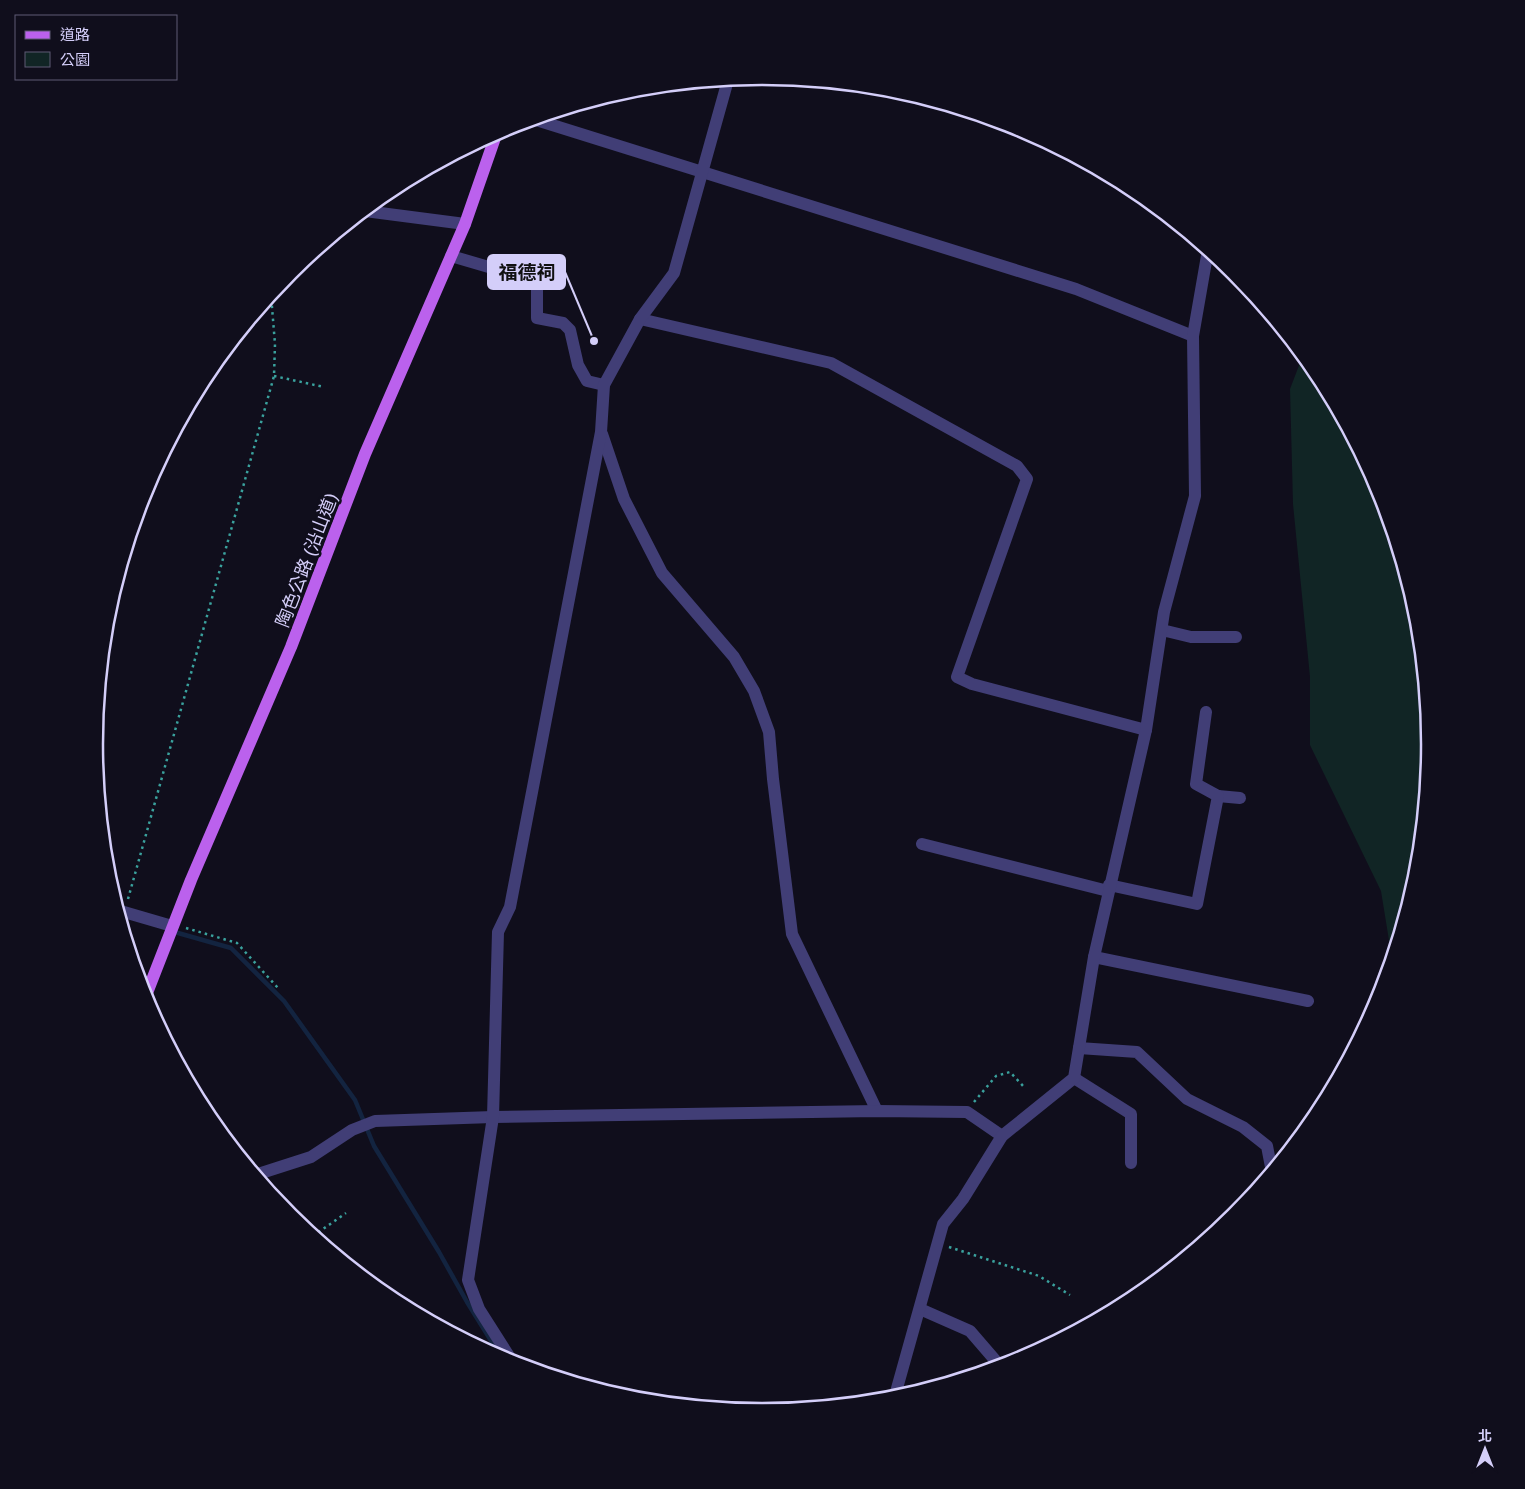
<svg xmlns="http://www.w3.org/2000/svg" width="1525" height="1489" font-family="'Noto Sans','Noto Sans TC',sans-serif">
	<style>
		.green { fill: #112525 }
		.lines { fill: none; stroke-linecap: round; stroke-linejoin: round }
		.stream { stroke: #132440; stroke-width: 4.5 }
		.path { stroke: #3aa19d; stroke-width: 2.5; stroke-dasharray: 2.5 4; stroke-linecap: butt }
		.minor { stroke: #413e76; stroke-width: 12 }
		.major { stroke: #bb61ed; stroke-width: 12 }
		.labels { text-anchor: middle; dominant-baseline: central; stroke-width: 5; stroke-linejoin: round; paint-order: stroke }
		.street-label { font-size: 18px; fill: #d4cef9; stroke: #100e1c }
		.rim { fill: none; stroke: #d4cef9; stroke-width: 2.5 }
		.leader { fill: none; stroke: #d4cef9; stroke-width: 2 }
		.callout-dot { fill: #d4cef9; stroke: #100e1c; stroke-width: 2 }
		.callout { fill: #d4cef9; stroke: #d4cef9; stroke-width: 2 }
		.callout-label { font-size: 19px; text-anchor: middle; font-weight: bold; fill: #111 }
	</style>
	<rect width="100%" height="100%" fill="#100e1c"/>
	<path class="green" d="M1303,355l15,18 62,116 38,125 13,131 -13,130 -26,84 -11,-68 -71,-146v-68l-17,-173 -3,-115z"/>
	<g class="lines">
		<path class="stream" d="M171,931l60,17 53,53 71,99 19,46 65,106 28,50 36,58"/>
		<g class="path">
			<path d="M274,376l50,11"/>
			<path d="M128,899l146,-523 1,-32 -4,-49"/>
			<path d="M186,928l51,15 41,45"/>
			<path d="M974,1102l22,-26 14,-4 15,16"/>
			<path d="M313,1236l33,-23"/>
			<path d="M949,1247l90,29 31,19"/>
		</g>
		<g class="minor">
			<path d="M533,119l543,170 117,47"/>
			<path d="M365,211l100,13"/>
			<path d="M451,256l86,25v37l26,5 7,7 8,35 9,16 17,4"/>
			<path d="M640,319l191,44 186,103 10,13 -70,198 15,7 174,46"/>
			<path d="M602,434l22,65 38,74 72,84 20,34 15,41 4,47 19,155 85,177"/>
			<path d="M1162,630l29,7h45"/>
			<path d="M1218,796l22,2"/>
			<path d="M922,844l186,47"/>
			<path d="M1109,885l88,19 21,-108 -22,-12 10,-72"/>
			<path d="M118,912h6l48,14"/>
			<path d="M1094,957l214,44"/>
			<path d="M1079,1048l58,4 50,47 56,28 24,19 5,26"/>
			<path d="M1074,1078l57,36v49"/>
			<path d="M255,1175l56,-18 41,-27 23,-9 118,-4 384,-6 90,1 35,24"/>
			<path d="M920,1309l50,22 25,29 3,8"/>
			<path d="M514,1364l-35,-55 -11,-29 25,-163 5,-185 12,-25 91,-475 3,-47 36,-66 34,-46 54,-193"/>
			<path d="M894,1399l49,-175 20,-25 39,-63 72,-58 20,-121 52,-227 18,-118 31,-116 -2,-160 15,-86"/>
		</g>
		<path class="major" d="M145,998l46,-118 100,-233 74,-193 100,-230 32,-92"/>
	</g>
	<g class="labels">
		<g class="street-label">
			<text transform="translate(306 560) rotate(-69)">陶色公路 (沿山道)</text>
		</g>
	</g>
	<path d="M0 0H1525V1489H0ZM103 744a659 659 0 1 1 1318 0a659 659 0 1 1-1318 0Z" fill="#100e1c" fill-rule="evenodd"/>
	<path class="rim" d="M103 744a659 659 0 1 1 1318 0a659 659 0 1 1-1318 0Z"/>
	<path class="leader" d="M594 341L565 272"/>
	<circle class="callout-dot" cx="594" cy="341" r="5"/>
	<rect class="callout" x="488" y="255" width="77" height="34" rx="5"/>
	<g class="callout-label">
		<text x="527" y="279">福德祠</text>
	</g>
	<rect x="15" y="15" width="162" height="65" fill="#100e1c" stroke="#5e5b74"/>
	<rect x="25" y="31" width="25" height="8" fill="#bb61ed" stroke="#5e5b74"/>
	<text x="60" y="40" font-size="15" fill="#d4cef9">道路</text>
	<rect x="25" y="52" width="25" height="15" fill="#112525" stroke="#5e5b74"/>
	<text x="60" y="65" font-size="15" fill="#d4cef9">公園</text>
	<g transform="translate(1485 1449)" stroke="#100e1c" stroke-width="4" paint-order="stroke">
	<path d="M0-4L9 19L0 12L-9 19Z" fill="#d4cef9"/>
	<text y="-8" font-size="14" font-weight="bold" text-anchor="middle" fill="#d4cef9">北</text>
	</g>
</svg>
